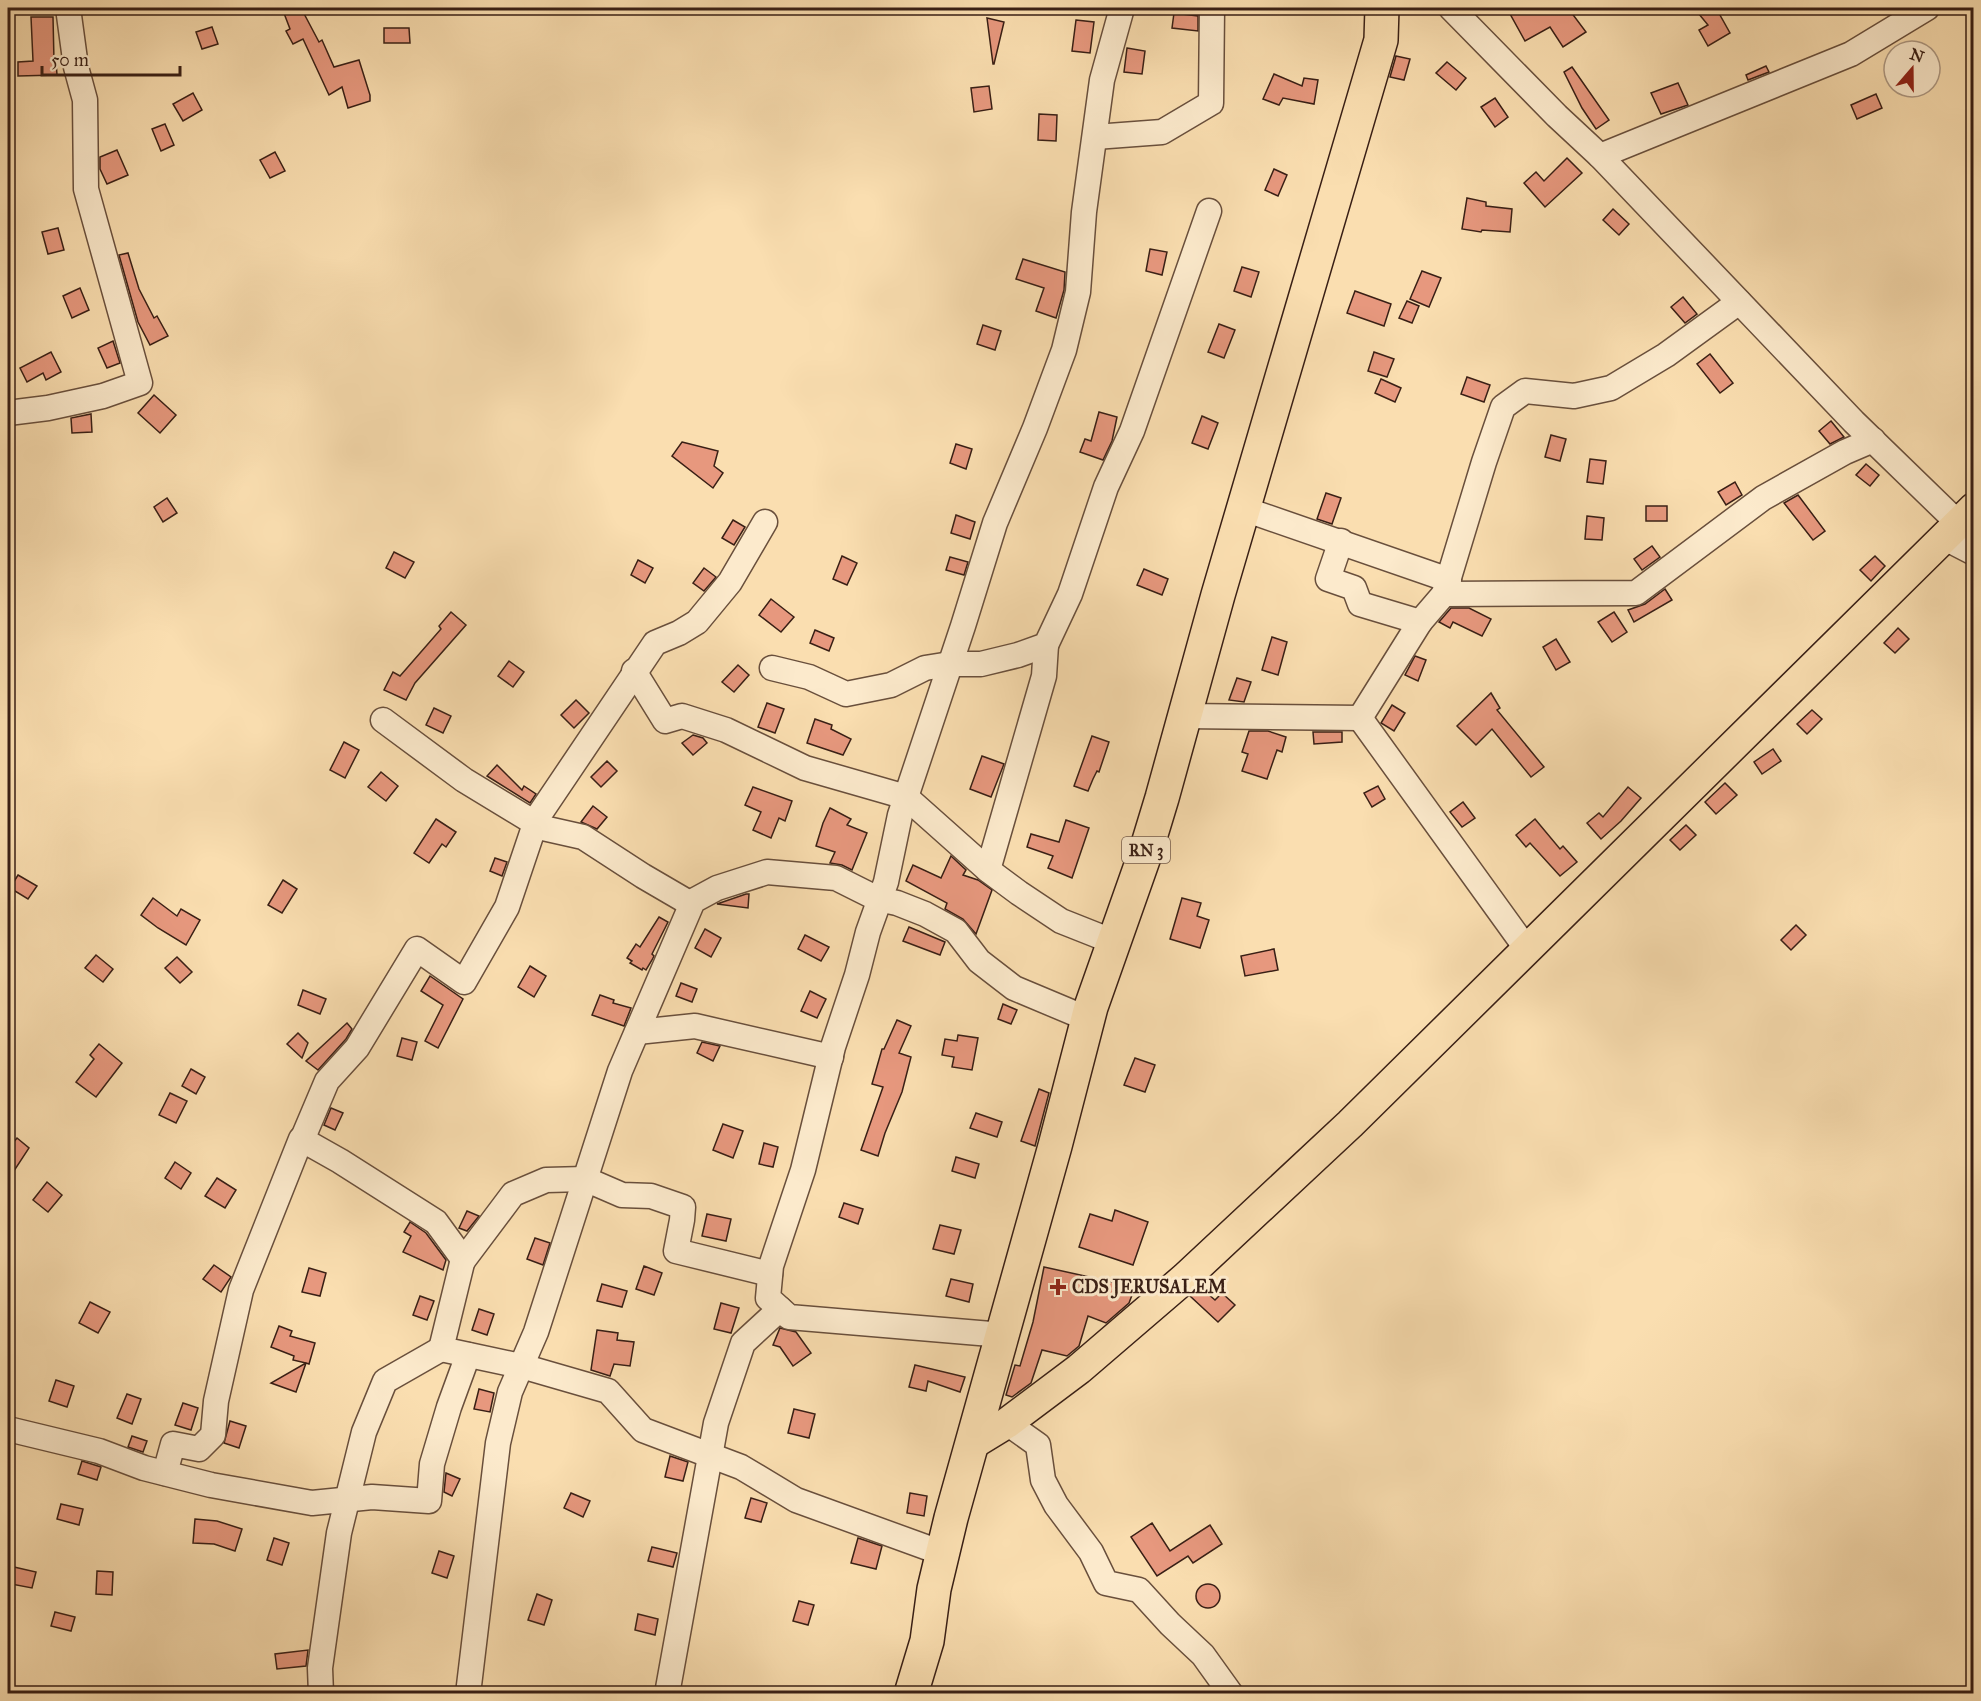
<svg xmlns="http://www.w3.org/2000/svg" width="1981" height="1701" font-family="'IM FELL Great Primer',serif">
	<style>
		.building { fill: #e7987e; stroke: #391f15; stroke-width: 1.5 }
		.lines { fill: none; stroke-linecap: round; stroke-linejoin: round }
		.minor-casing { stroke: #694f3c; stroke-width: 27 }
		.major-casing { stroke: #391f15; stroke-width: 33 }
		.highway-casing { stroke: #391f15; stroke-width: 36 }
		.minor { stroke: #fceacc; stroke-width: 24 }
		.major { stroke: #fadeb0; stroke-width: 30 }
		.highway { stroke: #fadeb0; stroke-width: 33 }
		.poi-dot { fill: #8f2418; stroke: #fceacc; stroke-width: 2 }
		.labels { text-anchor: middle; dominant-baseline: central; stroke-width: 6; stroke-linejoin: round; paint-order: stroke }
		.shield { fill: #fceacc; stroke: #745c4c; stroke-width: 1.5 }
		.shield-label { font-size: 16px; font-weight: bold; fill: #391f15 }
		.poi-label { font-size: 18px; font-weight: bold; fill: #391f15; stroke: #fceacc; text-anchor: start }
	</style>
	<rect width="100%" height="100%" fill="#fadeb0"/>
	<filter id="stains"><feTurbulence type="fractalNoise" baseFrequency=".00333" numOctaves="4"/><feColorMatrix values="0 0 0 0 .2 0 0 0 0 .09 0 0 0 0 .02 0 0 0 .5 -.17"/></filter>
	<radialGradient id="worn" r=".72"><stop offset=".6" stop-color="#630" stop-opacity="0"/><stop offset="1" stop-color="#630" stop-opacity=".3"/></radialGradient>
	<g class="building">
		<path d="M282,8h19l18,34 3,-2 12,27 25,-7 11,35v6l-22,7 -6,-21 -13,8 -26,-56 -10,5 -7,-13 4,-2z"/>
		<path d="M1517,8h51l18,24 -23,15 -13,-20 -25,14 -16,-29z"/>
		<path d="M1694,8h22l14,25 -22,13 -9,-16 9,-5z"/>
		<path d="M1174,13l24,3v15l-26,-3z"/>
		<path d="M31,17h22l1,44h2l1,14 -39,1v-14l15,-1z"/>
		<path d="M987,18l17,4 -10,42h-1z"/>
		<path d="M1076,20l18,2 -4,31 -18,-2z"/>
		<path d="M212,27l6,17 -16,5 -6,-17z"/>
		<path d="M384,28h25l1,15h-26z"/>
		<path d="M1127,48l18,3 -3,23 -18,-2z"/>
		<path d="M1396,56l14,3 -6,21 -14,-3z"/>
		<path d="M1447,62l19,16 -10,12 -20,-17z"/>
		<path d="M1766,66l3,6 -21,8 -2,-5z"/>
		<path d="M1572,67l37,53 -13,9 -14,-21 -18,-36z"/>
		<path d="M1274,74l28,12 2,-8 14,2 -4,24 -31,-6 -4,7 -16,-6z"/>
		<path d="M1678,83l10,22 -27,9 -10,-21z"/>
		<path d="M989,86l3,23 -18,3 -3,-24z"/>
		<path d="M193,93l9,17 -19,11 -10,-17z"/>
		<path d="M1876,94l6,14 -25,11 -6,-14z"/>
		<path d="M1495,98l13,19 -13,10 -14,-20z"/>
		<path d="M1039,114l18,1 -1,26 -18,-1z"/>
		<path d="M165,124l9,21 -13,6 -9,-22z"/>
		<path d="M117,150l11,25 -21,9 -7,-15v-12z"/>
		<path d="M275,152l10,19 -15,7 -10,-18z"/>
		<path d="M1567,158l15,15 -37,34 -21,-24 12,-11 8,9z"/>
		<path d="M1274,169l13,6 -9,21 -13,-6z"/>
		<path d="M1467,198l19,4v4l26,3 -2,23 -28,-2 -1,2 -19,-3z"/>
		<path d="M1613,209l16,15 -10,11 -16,-15z"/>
		<path d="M58,228l6,22 -16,4 -6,-22z"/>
		<path d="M1150,249l17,3 -5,23 -16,-4z"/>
		<path d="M128,253l11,36 15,29 3,-2 11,20 -18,9 -12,-23 -19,-67z"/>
		<path d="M1023,259l42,13 -1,18 -8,28 -20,-7 8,-23 -28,-9z"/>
		<path d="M1242,267l17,5 -8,25 -17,-6z"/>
		<path d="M1422,271l19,7 -12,29 -19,-8z"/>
		<path d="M80,288l9,22 -17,8 -9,-22z"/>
		<path d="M1355,291l36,13 -7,22 -37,-13z"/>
		<path d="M1683,297l14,17 -12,9 -14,-16z"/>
		<path d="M1407,301l12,5 -7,17 -13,-5z"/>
		<path d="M1219,324l16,6 -11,28 -16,-6z"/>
		<path d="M983,325l18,6 -6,19 -18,-6z"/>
		<path d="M113,341l7,22 -13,5 -9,-20z"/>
		<path d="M51,352l10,20 -15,8 -3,-7 -16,9 -7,-14z"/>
		<path d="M1374,352l20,7 -7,18 -19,-6z"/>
		<path d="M1710,354l23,29 -13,10 -23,-29z"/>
		<path d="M1467,377l23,8 -6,17 -23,-8z"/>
		<path d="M1381,379l20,9 -6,14 -20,-9z"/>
		<path d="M154,395l22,20 -16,18 -22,-20z"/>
		<path d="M1099,412l18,5 -5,24 -9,19 -23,-8 5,-13 6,2z"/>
		<path d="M91,414l1,18 -20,1 -1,-15z"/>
		<path d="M1202,416l16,7 -10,26 -16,-6z"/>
		<path d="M1831,421l13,16 -14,7 -11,-13z"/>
		<path d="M1551,435l15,4 -6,22 -15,-4z"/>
		<path d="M682,442l36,9 -4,15 9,7 -10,15 -41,-32z"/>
		<path d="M956,444l16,5 -6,20 -16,-6z"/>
		<path d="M1590,459l16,2 -3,23 -16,-2z"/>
		<path d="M1866,464l13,11 -9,11 -14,-11z"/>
		<path d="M1735,482l7,13 -16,10 -8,-13z"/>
		<path d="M1326,493l15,5 -9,26 -15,-5z"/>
		<path d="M1798,495l27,36 -12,9 -29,-37z"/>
		<path d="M167,498l10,15 -14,9 -9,-15z"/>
		<rect x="1646" y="506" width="21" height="15"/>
		<path d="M956,515l19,7 -5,17 -19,-6z"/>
		<path d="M1587,516l17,2 -2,22 -17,-1z"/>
		<path d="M733,520l12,7 -11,18 -12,-7z"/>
		<path d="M1652,546l8,11 -18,13 -8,-11z"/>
		<path d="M394,552l20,10 -9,16 -19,-10z"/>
		<path d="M842,556l15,7 -10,22 -14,-6z"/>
		<path d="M1875,556l10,10 -14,15 -11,-11z"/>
		<path d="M950,557l18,5 -4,13 -18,-5z"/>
		<path d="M638,560l15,8 -8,15 -14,-8z"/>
		<path d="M704,568l12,9 -12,14 -11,-8z"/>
		<path d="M1144,569l24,10 -6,16 -25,-10z"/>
		<path d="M1665,589l7,11 -38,22 -6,-12 17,-6z"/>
		<path d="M771,599l23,18 -13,15 -22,-17z"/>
		<path d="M1451,608h18l22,11 -9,17 -29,-14 -3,6 -11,-6z"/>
		<path d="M451,612l15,13 -51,58 -9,17 -22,-10 9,-18 7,4 41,-47 -2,-3z"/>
		<path d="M1614,612l13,20 -15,10 -14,-20z"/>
		<path d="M1898,628l11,11 -14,14 -11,-10z"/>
		<path d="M815,630l19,8 -5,13 -19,-8z"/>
		<path d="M1272,637l15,5 -9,33 -16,-5z"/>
		<path d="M1556,639l14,23 -14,8 -13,-23z"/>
		<path d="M1415,656l11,4 -8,21 -13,-6z"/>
		<path d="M509,661l15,11 -11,15 -15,-11z"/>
		<path d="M738,665l11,10 -15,17 -12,-10z"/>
		<path d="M1237,678l14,4 -7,20 -15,-2z"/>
		<path d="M1491,693l9,15 -3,2 47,57 -13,10 -39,-48 -16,16 -19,-19z"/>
		<path d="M576,700l13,13 -15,15 -13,-13z"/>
		<path d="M767,703l17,6 -9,24 -17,-6z"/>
		<path d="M1392,705l13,8 -11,18 -13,-8z"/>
		<path d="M434,708l17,8 -8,17 -17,-8z"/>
		<path d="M1812,710l10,9 -15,15 -10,-10z"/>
		<path d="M815,719l17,6 -1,4 20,10 -8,16 -36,-12z"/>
		<path d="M1249,731h19l18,6 -4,15 -5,-2 -10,29 -25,-8 6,-17 -6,-2z"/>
		<path d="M1313,732h29v10l-28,2z"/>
		<path d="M693,735l10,3 4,5 -14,12 -11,-12z"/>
		<path d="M1092,736l17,6 -10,30 -2,-1 -4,8 -5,12 -14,-5z"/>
		<path d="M344,742l15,8 -14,28 -15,-8z"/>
		<path d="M1773,749l8,12 -19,13 -8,-12z"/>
		<path d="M982,756l22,8 -13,33 -21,-8z"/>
		<path d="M607,761l10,10 -16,16 -10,-10z"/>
		<path d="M497,765l25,25 2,-4 12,8 -6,9 -43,-27z"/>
		<path d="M381,772l17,14 -12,15 -18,-14z"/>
		<path d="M1725,783l12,12 -21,19 -11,-12z"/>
		<path d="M1378,786l7,13 -13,8 -8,-14z"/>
		<path d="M753,787l39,14 -7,20 -6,-3 -8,20 -18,-8 8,-18 -16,-7z"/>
		<path d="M1628,787l13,11 -20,23 -20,18 -14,-16 12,-10 4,4z"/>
		<path d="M1463,802l12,16 -13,9 -12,-15z"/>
		<path d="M593,806l14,11 -10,12 -16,-7z"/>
		<path d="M830,808l21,11 -4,6 20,8 -15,37 -10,-5 -12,-2 5,-11 -19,-6 7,-23z"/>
		<path d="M436,819l20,13 -10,15 -4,-3 -13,19 -15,-10z"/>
		<path d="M1535,819l25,30 3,-3 14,16 -17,14 -30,-33 -4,4 -10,-12z"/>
		<path d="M1066,820l23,8 -17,50 -24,-10 5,-12 -26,-9 4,-13 28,8z"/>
		<path d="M1686,825l10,10 -16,15 -10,-10z"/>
		<path d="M951,856l15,14 -3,5 15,5 14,10 -16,44 -13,-15 -18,-10 2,-6 -41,-22 7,-16 28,13z"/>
		<path d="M495,858l12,4 -5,14 -12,-5z"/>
		<path d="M18,875l19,11 -9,13 -18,-11z"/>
		<path d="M283,880l14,9 -15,24 -14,-8z"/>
		<path d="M746,894h3l-1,14 -31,-4z"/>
		<path d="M153,898l24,18 4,-7 19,11 -14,25 -28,-17 -17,-13z"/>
		<path d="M1182,898l19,5 -4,13 12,4 -9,28 -30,-9z"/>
		<path d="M659,917l9,5 -16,32 2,2 -2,4 -6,10 -3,-2 -1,2 -12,-7 2,-2 -5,-3 9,-14 4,3z"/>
		<path d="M1796,925l10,10 -15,15 -10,-10z"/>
		<path d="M909,927l36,15 -5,13 -37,-14z"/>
		<path d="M705,929l16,9 -10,19 -16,-9z"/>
		<path d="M805,935l24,12 -8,14 -23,-12z"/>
		<path d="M1274,949l4,21 -33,6 -4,-20z"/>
		<path d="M96,955l17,14 -10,13 -18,-14z"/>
		<path d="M177,957l15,15 -12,11 -15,-15z"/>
		<path d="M530,966l16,10 -12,21 -16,-10z"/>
		<path d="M430,976l33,23 -25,49 -13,-7 18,-36 -22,-14z"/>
		<path d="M681,983l16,6 -5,13 -16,-6z"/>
		<path d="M303,990l23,9 -6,15 -22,-9z"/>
		<path d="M810,991l16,8 -9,19 -16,-7z"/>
		<path d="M600,995l14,5 -1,3 18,5 -7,18 -32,-11z"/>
		<path d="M1003,1004l14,6 -6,14 -13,-5z"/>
		<path d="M897,1020l14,6 -12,27 12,4 -9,35 -17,41 -7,23 -17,-6 22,-63 -11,-3 10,-35h2z"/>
		<path d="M347,1023l5,6 -6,10 -28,31 -12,-9z"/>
		<path d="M298,1033l10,10 -6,15 -15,-14z"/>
		<path d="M958,1035l20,3 -6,32 -20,-3 2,-10 -12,-2 3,-16 12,2z"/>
		<path d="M402,1038l15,4 -5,18 -15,-4z"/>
		<path d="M702,1042l18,4 -7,15 -16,-8z"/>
		<path d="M99,1044l23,19 -26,34 -20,-15 18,-23 -4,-4z"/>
		<path d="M1135,1058l20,7 -10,27 -21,-7z"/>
		<path d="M191,1069l14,8 -9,17 -14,-8z"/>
		<path d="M1039,1089l10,4 -14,53 -14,-5z"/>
		<path d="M170,1093l17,8 -11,22 -17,-8z"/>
		<path d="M331,1108l12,5 -8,17 -11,-5z"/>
		<path d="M976,1113l26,9 -5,15 -27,-9z"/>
		<path d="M723,1124l20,7 -10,27 -20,-8z"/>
		<path d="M17,1138l12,10 -21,32v-31z"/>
		<path d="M764,1143l14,4 -5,20 -14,-3z"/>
		<path d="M956,1157l23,7 -4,14 -23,-7z"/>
		<path d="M175,1162l16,11 -10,16 -16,-11z"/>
		<path d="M217,1178l19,12 -11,18 -20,-12z"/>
		<path d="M47,1182l15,13 -14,17 -15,-12z"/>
		<path d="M844,1203l19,6 -5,15 -19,-7z"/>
		<path d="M1115,1210l33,12 -15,43 -54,-18 11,-33 22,7z"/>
		<path d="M467,1211l12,5 -12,15 -8,-3z"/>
		<path d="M707,1214l24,5 -5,22 -24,-5z"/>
		<path d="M410,1222l16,11 20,27 -3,10 -40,-18 8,-16 -7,-4z"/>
		<path d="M940,1225l21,5 -7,24 -21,-5z"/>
		<path d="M535,1238l15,5 -7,22 -16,-6z"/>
		<path d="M214,1265l17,12 -10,15 -18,-13z"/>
		<path d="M644,1266l18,7 -8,22 -18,-6z"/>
		<path d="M1044,1267l91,20 -6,16 -23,20 -18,-7 -9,30 -12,10 -25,-6 -11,33 -19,14 -6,-2 9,-30 5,1 13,-44z"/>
		<path d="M309,1268l17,5 -6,23 -18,-4z"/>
		<path d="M951,1279l22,5 -4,18 -23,-6z"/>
		<path d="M602,1284l25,7 -5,16 -25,-6z"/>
		<path d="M1200,1287l15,13 7,-7 13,12 -17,17 -28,-26z"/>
		<path d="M420,1296l14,5 -7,19 -14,-5z"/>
		<path d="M90,1302l20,10 -12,21 -19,-10z"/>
		<path d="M721,1303l18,5 -8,25 -17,-4z"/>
		<path d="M479,1309l15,5 -7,21 -15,-5z"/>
		<path d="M279,1326l13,5 -2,5 25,7 -6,21 -3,-1 -10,29 -25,-9 35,-20 -13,-3 1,-4 -23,-9z"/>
		<path d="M780,1328l16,4 15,21 -18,13 -13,-19 -7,-2z"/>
		<path d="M597,1330l21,3 -1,7 17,2 -4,24 -16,-2 -4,12 -19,-6z"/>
		<path d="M915,1365l50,12 -5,15 -32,-11 -2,10 -17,-4z"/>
		<path d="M56,1380l18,6 -7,21 -18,-6z"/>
		<path d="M479,1389l15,4 -4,19 -16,-3z"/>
		<path d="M127,1394l14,5 -9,25 -15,-6z"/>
		<path d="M183,1403l15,5 -7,22 -16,-5z"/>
		<path d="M794,1409l21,5 -6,24 -21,-5z"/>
		<path d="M230,1421l16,5 -7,22 -15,-5z"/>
		<path d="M132,1436l15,5 -4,11 -15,-5z"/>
		<path d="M670,1456l18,6 -5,19 -18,-4z"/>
		<path d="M82,1461l19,6 -4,13 -19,-6z"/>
		<path d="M446,1473l14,6 -8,17 -8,-4z"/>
		<path d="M571,1493l19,8 -7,16 -19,-9z"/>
		<path d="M910,1493l17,3 -3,20 -17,-3z"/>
		<path d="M751,1498l16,5 -6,19 -16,-4z"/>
		<path d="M61,1504l22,5 -4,16 -22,-6z"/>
		<path d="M195,1519l22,2 25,8 -7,22 -21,-7 -21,-1z"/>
		<path d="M1152,1523l18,28 40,-26 12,19 -29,19 -5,-7 -31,20 -26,-39z"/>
		<path d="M274,1538l15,5 -7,22 -15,-5z"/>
		<path d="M858,1538l24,8 -6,23 -25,-6z"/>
		<path d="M652,1547l25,6 -4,14 -25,-6z"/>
		<path d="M439,1551l15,5 -7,22 -15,-5z"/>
		<path d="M14,1567l22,5 -4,16 -21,-4z"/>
		<path d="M97,1571l16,1 -1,23 -16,-1z"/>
		<circle cx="1208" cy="1596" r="12"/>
		<path d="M537,1594l15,6 -8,25 -16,-5z"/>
		<path d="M799,1601l15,4 -6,20 -15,-4z"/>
		<path d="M55,1612l20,5 -4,14 -20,-5z"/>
		<path d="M638,1614l20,5 -3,16 -20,-5z"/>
		<path d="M308,1650l-2,16 -29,3 -2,-15z"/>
	</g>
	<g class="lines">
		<defs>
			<g id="minor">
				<path d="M1451,8l106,108 43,40 254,266 103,100"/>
				<path d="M1095,137l67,-5 49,-29 1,-95"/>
				<path d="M1600,156l251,-102 76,-46"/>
				<path d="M8,413l40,-5 55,-12 37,-13 -54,-194 -1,-89 -9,-33 -8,-59"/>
				<path d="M1244,509l205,71"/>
				<path d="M1943,537l31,16"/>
				<path d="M1341,541l-13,38 26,9 6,16 60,18 24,-28 40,-132 19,-55 22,-16 49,5 37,-8 55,-33 73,-53"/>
				<path d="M1444,594l192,-1 127,-95 82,-46 28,-12"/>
				<path d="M772,668l37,9 37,17 45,-9 34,-17 25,-4h31l37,-9 28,-10 24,-51 36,-107 26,-56 77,-220"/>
				<path d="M634,671l31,50 17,-5 44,14 79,38 101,29 82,73 31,23 42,28 53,21"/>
				<path d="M1184,716l176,2 60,-96"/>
				<path d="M1360,718l166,230"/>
				<path d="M383,720l81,60 79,48 40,9 60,39 48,28"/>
				<path d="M988,870l56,-194 2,-31"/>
				<path d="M637,1032l58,-6 136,31"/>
				<path d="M302,1140l25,-59 30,-33 60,-99 47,33 43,-75 30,-89 118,-175 24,-10 18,-11 33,-40 35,-60"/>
				<path d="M462,1262l51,-68 33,-14 39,-1 37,16 29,1 32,11 -1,13 -6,31 94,23"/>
				<path d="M1003,1335l-214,-18 -21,-19 3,-32 32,-96 30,-123 24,-72 11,-43 18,-50 14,-67 63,-189 32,-103 40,-95 29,-78 14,-58 6,-80 18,-132 20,-72"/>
				<path d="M1007,1423l31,22 5,35 13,25 35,47 15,31 33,7 31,34 33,31 28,39"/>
				<path d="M8,1429l91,22 45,17 67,17 101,18 60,-6 57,4 3,-37 17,-57 19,-52"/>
				<path d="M165,1473l8,-29 26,5 14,-14 3,-34 25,-111 60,-151 39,22 96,61 27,37 -22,90 84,18 83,24 35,39 98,37 55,33 146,53"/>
				<path d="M321,1694l-1,-26 19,-135 25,-101 21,-51 56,-32"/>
				<path d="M468,1694l30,-251 12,-51 26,-60 84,-261 73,-170 24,-13 50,-16 69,6 42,21 19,4 28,11 31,17 23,30 35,27 74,31"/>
				<path d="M667,1694l49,-271 27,-80 37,-34"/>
			</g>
			<path id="major" d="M971,1445l36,-22 72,-54 106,-91 165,-154 624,-616"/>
			<path id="highway" d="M911,1694l16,-53 7,-52 17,-71 104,-372 36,-139 54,-153 17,-56 56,-203 163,-555 1,-32"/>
		</defs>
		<use href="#minor" class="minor-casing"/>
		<use href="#major" class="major-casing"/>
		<use href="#highway" class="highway-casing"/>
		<use href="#minor" class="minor"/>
		<use href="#major" class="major"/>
		<use href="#highway" class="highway"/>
	</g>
	<path class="poi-dot" d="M1055 1278h6v6h6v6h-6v6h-6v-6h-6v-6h6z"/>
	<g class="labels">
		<rect class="shield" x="1122" y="837" width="48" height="26" rx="4.5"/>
		<g class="shield-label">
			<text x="1146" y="850">RN 3</text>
		</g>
		<g class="poi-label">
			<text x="1072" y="1287">CDS JERUSALEM</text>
		</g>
	</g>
	<rect width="1981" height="1701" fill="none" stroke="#fadeb0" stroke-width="30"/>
	<rect x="9" y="9" width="1963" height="1683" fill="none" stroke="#391f15" stroke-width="3"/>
	<rect x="15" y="15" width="1951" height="1671" fill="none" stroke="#391f15" stroke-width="1.5"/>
	<g transform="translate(1912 69) rotate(20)"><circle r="28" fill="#fceacc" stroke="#ae9983" stroke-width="1.5"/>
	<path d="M0-4.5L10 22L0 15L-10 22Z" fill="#8f2418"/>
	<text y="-9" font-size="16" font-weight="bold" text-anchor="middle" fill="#391f15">N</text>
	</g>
	<path d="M42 66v9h138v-9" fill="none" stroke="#391f15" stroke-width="3"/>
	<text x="51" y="66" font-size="18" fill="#391f15" stroke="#fceacc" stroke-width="4.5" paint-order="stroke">50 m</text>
	<rect width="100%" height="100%" filter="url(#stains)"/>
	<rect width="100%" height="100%" fill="url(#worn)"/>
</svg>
